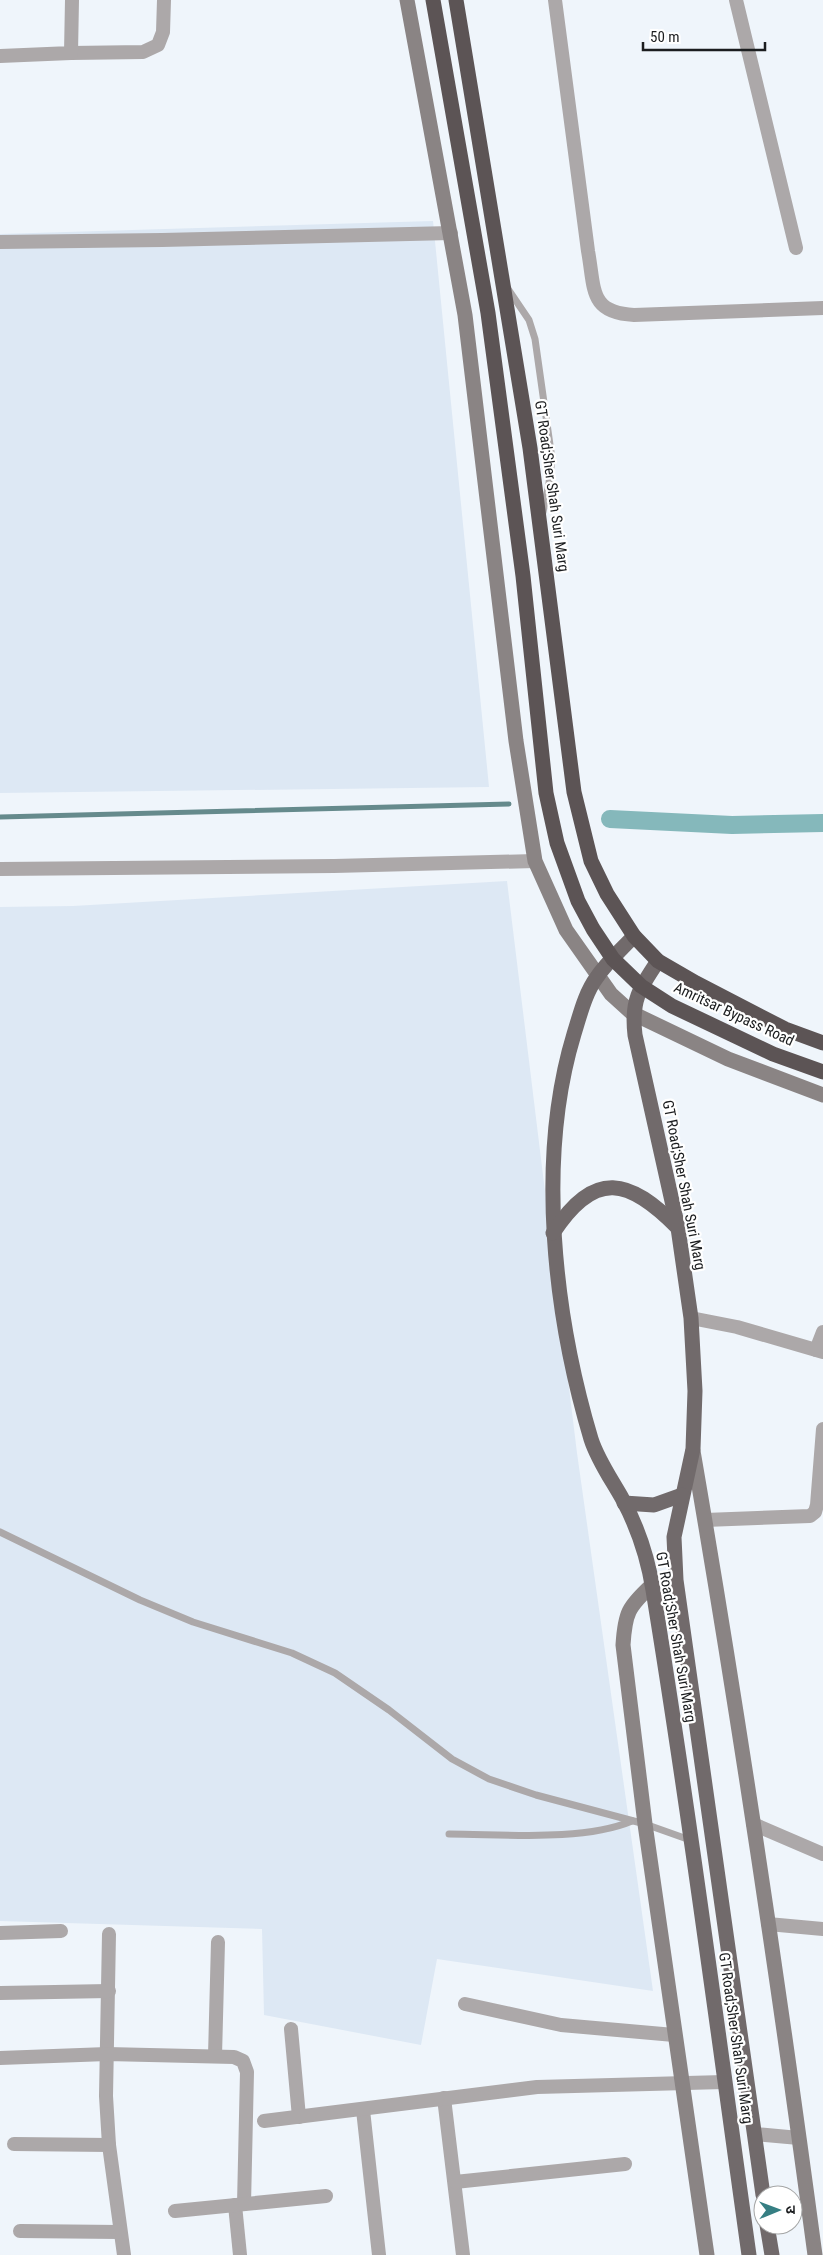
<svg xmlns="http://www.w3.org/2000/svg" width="823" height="2255" font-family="'Roboto Condensed','Noto Sans Devanagari',sans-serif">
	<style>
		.built { fill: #dde8f4 }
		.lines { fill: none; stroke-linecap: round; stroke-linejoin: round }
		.stream { stroke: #658a8c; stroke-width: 5 }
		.canal { stroke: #85b8bb; stroke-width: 18 }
		.lane { stroke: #aca8a9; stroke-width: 7 }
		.street { stroke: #aca8a9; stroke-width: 14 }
		.secondary { stroke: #8a8484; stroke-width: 15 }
		.primary { stroke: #716a6b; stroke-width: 15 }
		.highway { stroke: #5c5455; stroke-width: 15 }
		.labels { text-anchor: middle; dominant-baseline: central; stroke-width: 4.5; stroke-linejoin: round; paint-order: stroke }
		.street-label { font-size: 15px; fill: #1b1d1f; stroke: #fff }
	</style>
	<rect width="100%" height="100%" fill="#eff5fb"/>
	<g class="built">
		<path d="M433,221l56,566 -489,6v-559z"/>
		<path d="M507,881l70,572 76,538 -216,-32 -16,86 -157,-30 -2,-86 -262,-8v-1014l73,-1z"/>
	</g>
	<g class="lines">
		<path class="stream" d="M0,817l509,-13"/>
		<path class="canal" d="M610,819l122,6 91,-2"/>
		<g class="lane">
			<path d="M506,286l23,34 6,19 17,120 -3,24 -6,29"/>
			<path d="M0,1532l140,68 53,22 99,31 43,20 54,37 63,49 37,20 47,16 109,29 45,16"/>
			<path d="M449,1834c54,0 133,8 183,-13"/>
		</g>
		<g class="street">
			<path d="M555,0l33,251c7,38 1,62 46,64l189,-7"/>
			<path d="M736,0l60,248"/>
			<path d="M71,53l72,-1 15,-7 5,-13 1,-32"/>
			<path d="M0,56l71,-3 1,-53"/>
			<path d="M0,242l162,-2 289,-7"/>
			<path d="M0,869l334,-3 201,-5"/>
			<path d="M691,1318l46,9 86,25"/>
			<path d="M816,1350l7,-18"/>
			<path d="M705,1520l105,-4 5,-4 2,-7 6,-76"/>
			<path d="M753,1824l70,30"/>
			<path d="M768,1924l55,5"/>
			<path d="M0,1933l61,-2"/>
			<path d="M109,1934l-3,162 3,49 15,110"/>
			<path d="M0,1993l109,-2"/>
			<path d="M465,2004l96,21 113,10"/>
			<path d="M291,2029l8,88"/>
			<path d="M215,2056l3,-114"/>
			<path d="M0,2058l107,-4 127,3 9,4 4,11 -3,132"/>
			<path d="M444,2098l19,157"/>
			<path d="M363,2110l16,145"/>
			<path d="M264,2121l273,-34 187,-5"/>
			<path d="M755,2134l44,4"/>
			<path d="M14,2144l95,1"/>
			<path d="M455,2182l170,-18"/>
			<path d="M235,2205l5,50"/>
			<path d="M175,2211l151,-15"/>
			<path d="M20,2231l99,1"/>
		</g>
		<g class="secondary">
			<path d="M407,0l58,315 51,426 19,120 31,69 45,64 21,19 96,46 95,36"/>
			<path d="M693,1451c46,267 86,535 122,804"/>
			<path d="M652,1585c-24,22 -27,28 -29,60l22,179 62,431"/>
		</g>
		<g class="primary">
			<path d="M634,936c-12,13 -27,26 -37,41 -12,16 -17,38 -23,57 -38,125 -20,281 17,405 7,22 21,41 32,61 15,28 25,59 30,90 36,221 65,443 96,665"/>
			<path d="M658,961c-19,28 -27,40 -23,74l43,193 13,90 4,73 -2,58 -19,88 2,43 87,615"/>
			<path d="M553,1233c42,-64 76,-55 125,-5"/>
			<path d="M624,1503l30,2 28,-10"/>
			<path d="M767,2225l5,30"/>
		</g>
		<g class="highway">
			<path d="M433,0l55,313 35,263 23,217 11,50 21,58 15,28 20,30 28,27 31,20 101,48 50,18"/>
			<path d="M456,0l74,448 44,344 17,69 16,33 27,42 24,25 38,22 89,46 38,14"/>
		</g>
	</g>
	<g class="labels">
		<g class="street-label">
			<text transform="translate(552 486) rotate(82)">GT Road;Sher Shah Suri Marg</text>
			<text transform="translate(734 1014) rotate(25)">Amritsar Bypass Road</text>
			<text transform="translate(684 1185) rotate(79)">GT Road;Sher Shah Suri Marg</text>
			<text transform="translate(676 1637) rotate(80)">GT Road;Sher Shah Suri Marg</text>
			<text transform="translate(736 2038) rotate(82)">GT Road;Sher Shah Suri Marg</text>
		</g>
	</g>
	<g transform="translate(778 2210) rotate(89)"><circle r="24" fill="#ffffff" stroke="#a4a5a5"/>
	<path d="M0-4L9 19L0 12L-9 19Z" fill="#367f83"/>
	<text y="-8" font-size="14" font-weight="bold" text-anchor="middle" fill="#1b1d1f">उ</text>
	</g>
	<path d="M643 42v8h122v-8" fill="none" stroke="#1b1d1f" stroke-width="2.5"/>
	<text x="650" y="42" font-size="15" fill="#1b1d1f" stroke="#ffffff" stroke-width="4" paint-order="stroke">50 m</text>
</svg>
